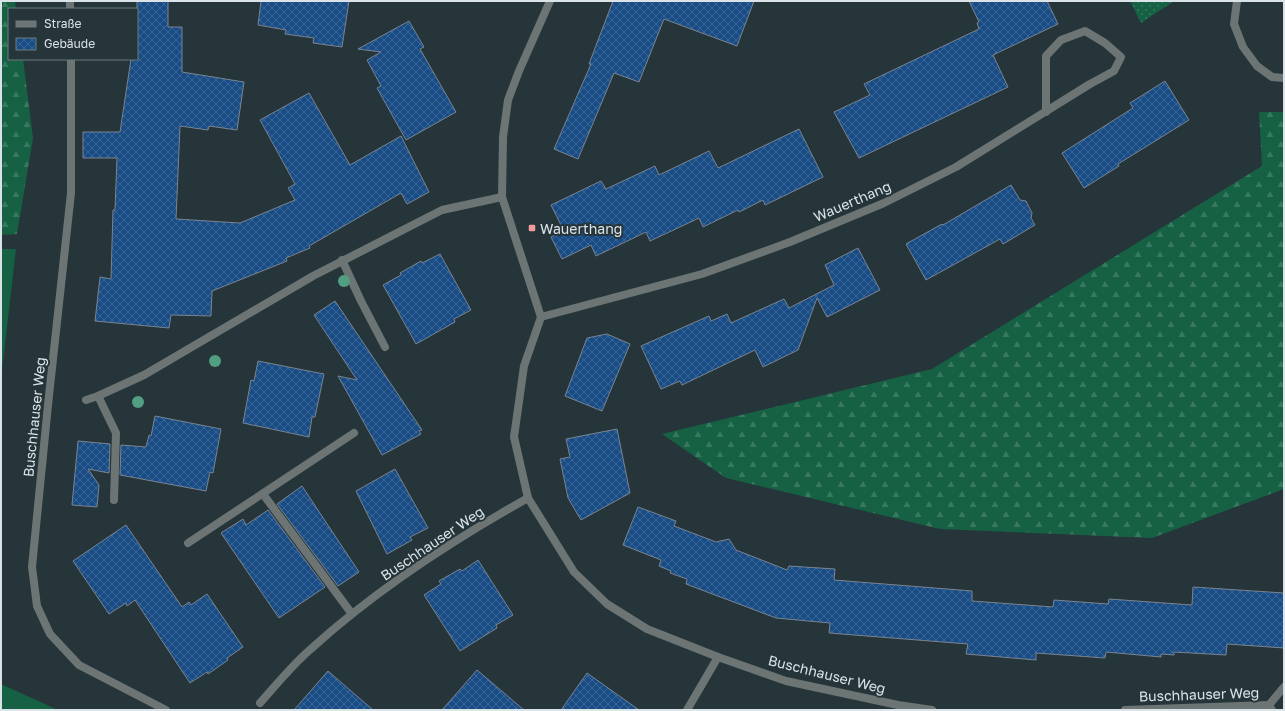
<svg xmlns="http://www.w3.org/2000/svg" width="1285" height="711" font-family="'Golos Text',sans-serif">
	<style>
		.green { fill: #166143 }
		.forest { fill: url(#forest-firs) }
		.park { fill: url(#park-dots) }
		.building { fill: url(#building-cross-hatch); stroke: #7a8491 }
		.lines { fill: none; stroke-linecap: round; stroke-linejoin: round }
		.lane { stroke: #6c7574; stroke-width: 8 }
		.street { stroke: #6c7574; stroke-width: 8 }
		.tree { fill: #529e80 }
		.poi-dot { fill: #f49b9f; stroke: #25353a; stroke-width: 1.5 }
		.labels { text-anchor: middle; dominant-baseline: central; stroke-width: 4; stroke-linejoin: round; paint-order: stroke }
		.street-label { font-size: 14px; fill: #dae3e7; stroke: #25353a }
		.poi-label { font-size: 14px; fill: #dae3e7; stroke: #25353a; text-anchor: start }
	</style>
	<defs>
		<pattern id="forest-firs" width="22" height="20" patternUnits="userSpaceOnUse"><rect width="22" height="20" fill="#166143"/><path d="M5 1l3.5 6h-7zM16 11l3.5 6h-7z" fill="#37785e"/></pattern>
		<pattern id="park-dots" width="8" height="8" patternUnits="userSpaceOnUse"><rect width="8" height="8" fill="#166143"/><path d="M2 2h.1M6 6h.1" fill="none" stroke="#37785e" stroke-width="1.8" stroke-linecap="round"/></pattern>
		<pattern id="building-cross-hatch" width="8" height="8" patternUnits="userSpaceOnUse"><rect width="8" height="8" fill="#194c85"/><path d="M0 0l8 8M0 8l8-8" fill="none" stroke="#3a6696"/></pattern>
	</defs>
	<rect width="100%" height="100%" fill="#25353a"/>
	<g class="green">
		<path d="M1,249h15l-15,130z"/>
		<path d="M1,684l57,26h-57z"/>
	</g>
	<g class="forest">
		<path d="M1,1h14l1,8h-7v50h14l10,79 -16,96 -16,1z"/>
		<path d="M1259,112h25v377l-132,49 -212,-9 -214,-51 -64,-44 270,-65 330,-203z"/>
	</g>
	<path class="park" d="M1130,1h44l-33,22z"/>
	<g class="building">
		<path d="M137,1h31v26h14v45l62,10 -7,48 -28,-4 -1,4 -28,-4 -4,93 64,4 55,-23 -7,-12 7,-4 -35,-64 49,-27 41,72 51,-29 28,56 -22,12 -6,-11 -92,53 1,2 -24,10 1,3 -75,30 -1,25 -40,-1 -2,13 -74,-7 5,-44 11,2 2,-69h2l2,-52h-34v-26h37l11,-73h6z"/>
		<path d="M261,1h88l-7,46 -29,-4 1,-5 -29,-4 1,-4 -28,-5z"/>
		<path d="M613,1h141l-17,45 -73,-27 -25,63 -25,-9 -36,86 -24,-10 37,-85h-2z"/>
		<path d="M969,1h78l11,23 -65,31 15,32 -149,71 -25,-46 36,-17 -6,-11 115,-55 -2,-6 2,-1z"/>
		<path d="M409,21l15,26 -4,2 36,63 -50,28 -29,-52 4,-2 -14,-26 14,-8 -23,-3z"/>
		<path d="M1165,81l24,39 -71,44 1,2 -35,22 -22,-35 71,-45 -3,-5z"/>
		<path d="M799,129l24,48 -58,28 -2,-5 -24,12 -1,-2 -35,17 -4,-9 -49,23 -4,-9 -50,24 -5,-11 -29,14 -11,-22 13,-6 -13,-26 50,-24 5,8 49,-23 4,9 50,-24 9,17z"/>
		<path d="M1011,185l9,15 6,1 6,12 -1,5 4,7 -32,19 -3,-5 -74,41 -20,-36 36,-20 1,1z"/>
		<path d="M858,248l22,42 -53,27 -10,-19 -19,52 -35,17 -8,-17 -73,35 -2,-4 -19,8 -20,-43 68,-30 2,5 16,-7 4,9 53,-24 5,9 45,-23 -9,-20z"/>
		<path d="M440,254l31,56 -17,9 1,3 -39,22 -33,-59 18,-10 -1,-2 21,-12 1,2z"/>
		<path d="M335,301l87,129 -3,1 2,3 -39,21 -44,-79 19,4 -43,-65z"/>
		<path d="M607,334l23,10 -28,67 -37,-15 22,-58z"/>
		<path d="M258,361l66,13 -9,43h-3l-3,20 -66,-14 8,-43 3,1z"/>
		<path d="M155,416l66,13 -8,44 -3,-1 -4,19 -86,-16 1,-30 25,2 3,-12 2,1z"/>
		<path d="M617,429l13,64 -49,27 -13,-22 -8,-39 10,-2 -4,-18z"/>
		<path d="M78,441l32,3 -1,29 -21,-4 11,16 -2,22 -25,-2z"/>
		<path d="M395,469l33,59 -18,9 2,3 -25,14 -31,-63z"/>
		<path d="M302,486l57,86 -21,14 -61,-82z"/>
		<path d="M638,507l38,14 -2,5 42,16 13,-3 7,11 51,20 2,-4 46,3 -1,11 138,11v10l81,6 1,-7 54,4 1,-5 83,6 1,-18 91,6v55l-57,-4 -1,11 -52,-3v3l-13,-1v3l-55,-5 -1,6 -69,-5v7l-70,-6 2,-10 -139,-11 1,-10 -54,-5 -90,-34 1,-5 -17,-6 1,-2 -12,-5 2,-6 -38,-15z"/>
		<path d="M268,510l57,77 -46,31 -58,-85 22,-14 3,6z"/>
		<path d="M126,525l56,82 7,-5 2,3 16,-11 36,53 -16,11 1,2 -20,14 -1,-2 -17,11 -55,-83 -8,6 -1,-3 -17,11 -36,-53z"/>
		<path d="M478,560l35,55 -17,10 1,3 -37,23 -36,-56 17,-11 -2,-3 21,-12 2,2z"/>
		<path d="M477,670l47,40h-82z"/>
		<path d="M328,671l45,39h-79z"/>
		<path d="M587,673l52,37h-78z"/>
	</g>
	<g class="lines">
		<g class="lane">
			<path d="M342,260l19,41 24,46"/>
			<path d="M98,396l18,37 -2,67"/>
			<path d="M263,494l89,120"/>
			<path d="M188,543l166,-110"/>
		</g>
		<g class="street">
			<path d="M70,1v8"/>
			<path d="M550,1l-31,70 -11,29 -5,37 -1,60 39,120 -17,49 -10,71 14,61 46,74 33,32 40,25 71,28 68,24 112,24 34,5"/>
			<path d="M1237,1l-3,23 9,23 14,19 15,11 12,1"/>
			<path d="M71,59v134l-23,212 -16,162 5,39 13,28 29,31 87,45"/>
			<path d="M541,317l161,-43 88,-32 94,-39 72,-36 134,-83 24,-13 7,-14 -16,-14 -20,-12 -24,9 -15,16v56"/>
			<path d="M86,400l12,-4 46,-21 169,-99 129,-66 60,-13"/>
			<path d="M260,703c17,-19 33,-39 52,-55 64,-58 141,-108 216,-150"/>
			<path d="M1269,705l15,-18"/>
			<path d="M687,710l31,-53"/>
			<path d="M1125,710l144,-5 3,5"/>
		</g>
	</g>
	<g class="tree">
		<circle cx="344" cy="281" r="6"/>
		<circle cx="215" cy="361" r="6"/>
		<circle cx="138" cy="402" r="6"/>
	</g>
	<rect class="poi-dot" x="528" y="224" width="8" height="8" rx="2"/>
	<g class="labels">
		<g class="street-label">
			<text transform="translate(852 201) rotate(-23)">Wauerthang</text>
			<text transform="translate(34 417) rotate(-84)">Buschhauser Weg</text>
			<text transform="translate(432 543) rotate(-34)">Buschhauser Weg</text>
			<text transform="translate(827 674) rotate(14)">Buschhauser Weg</text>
			<text transform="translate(1199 694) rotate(-2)">Buschhauser Weg</text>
		</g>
		<g class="poi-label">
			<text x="540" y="228">Wauerthang</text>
		</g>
	</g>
	<rect width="1285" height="711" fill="none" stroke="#dae3e7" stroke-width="4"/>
	<rect x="8" y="8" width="130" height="52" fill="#25353a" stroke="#6d7b7f"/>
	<rect x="16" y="21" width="20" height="6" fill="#6c7574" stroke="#6d7b7f"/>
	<text x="44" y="28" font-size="12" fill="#dae3e7">Straße</text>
	<rect x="16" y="38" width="20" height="12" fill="url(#building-cross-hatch)" stroke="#6d7b7f"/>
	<text x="44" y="48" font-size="12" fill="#dae3e7">Gebäude</text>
</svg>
